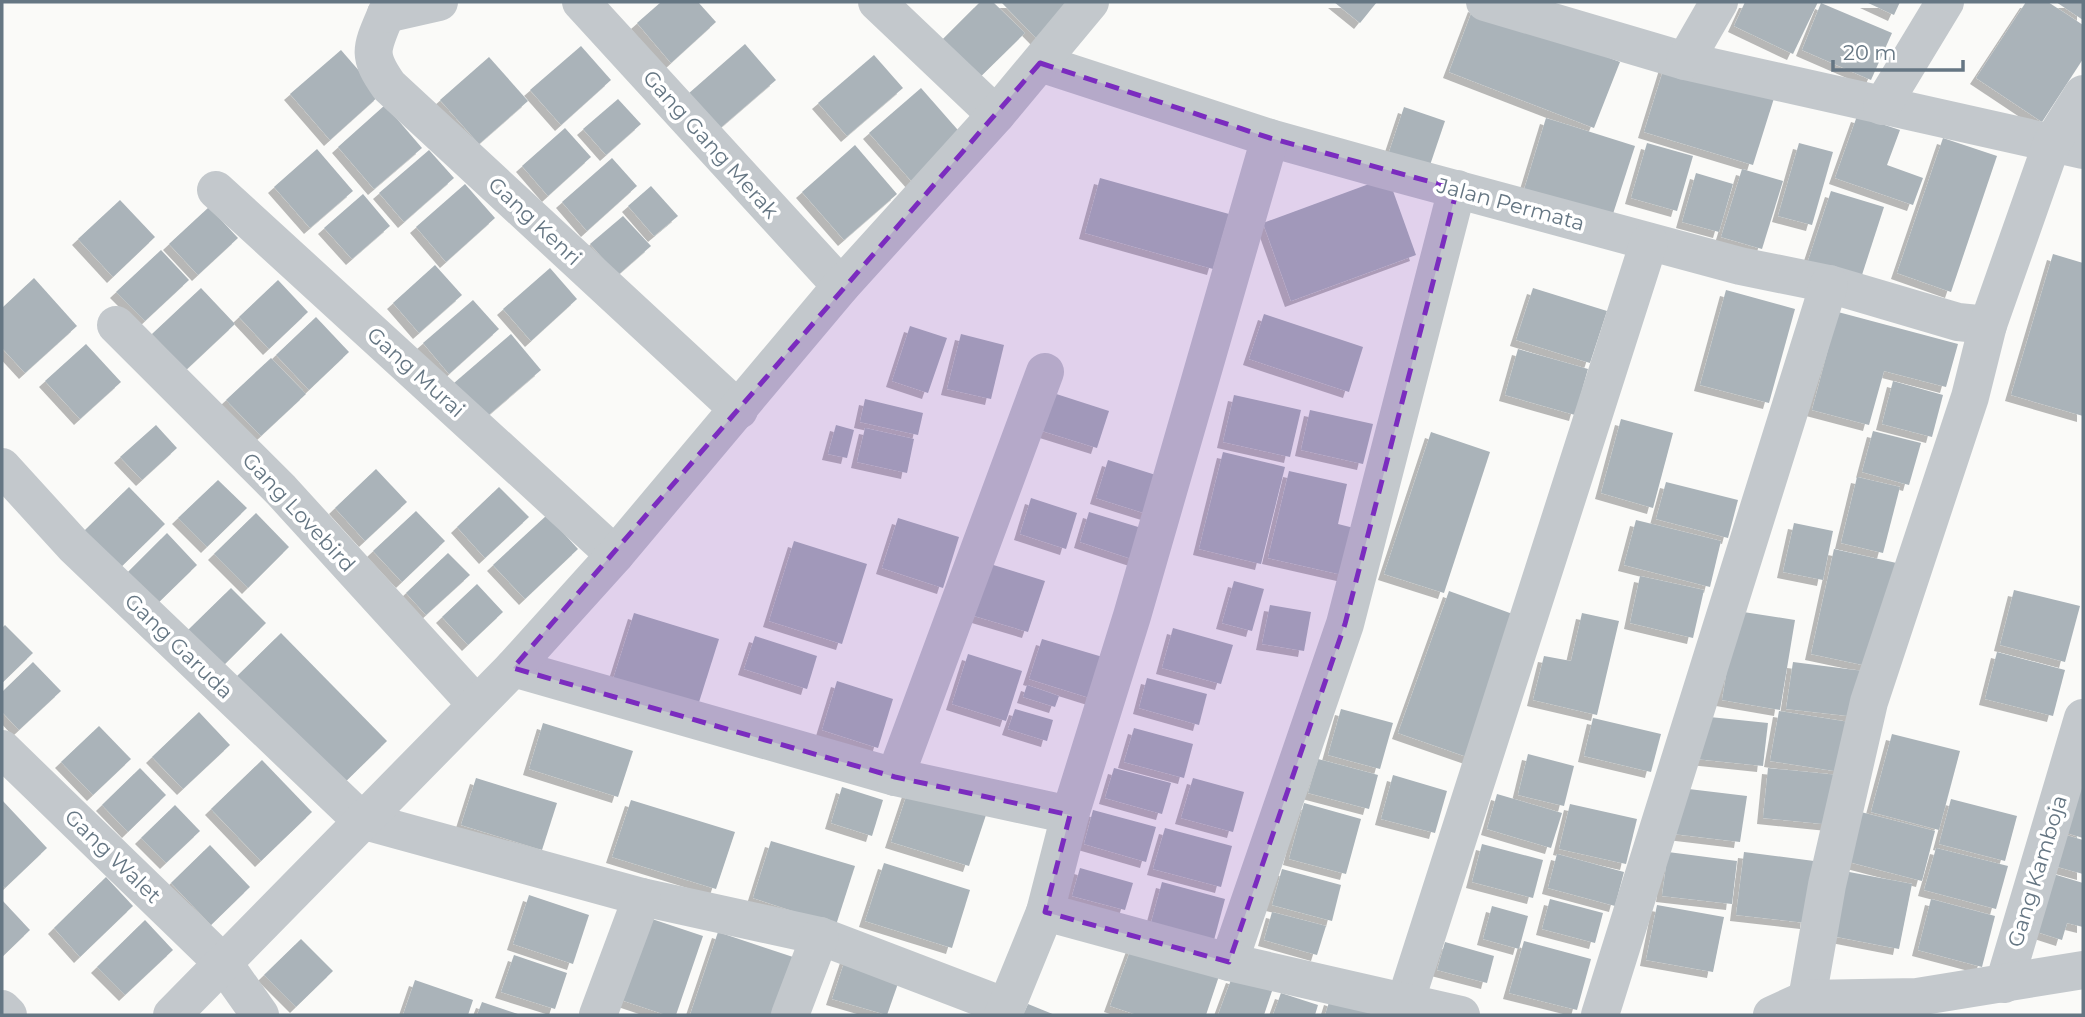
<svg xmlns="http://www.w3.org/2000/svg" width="2085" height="1017" font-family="Montserrat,sans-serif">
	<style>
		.building { fill: #aab3b9; filter: url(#shadow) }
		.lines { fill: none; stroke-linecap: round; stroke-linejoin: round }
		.minor { stroke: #c3c8cc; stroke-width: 38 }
		.marked { fill: #7b2cbf; fill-opacity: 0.2; stroke: #7b2cbf; stroke-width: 5; stroke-dasharray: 14 9; stroke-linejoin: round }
		.labels { text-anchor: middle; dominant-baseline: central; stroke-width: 7; stroke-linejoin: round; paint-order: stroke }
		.street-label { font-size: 21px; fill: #657683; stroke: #fff }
	</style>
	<defs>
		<filter id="shadow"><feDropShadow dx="-6" dy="6" stdDeviation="0" flood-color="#0004"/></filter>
	</defs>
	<rect width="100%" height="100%" fill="#fafaf8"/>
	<g class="building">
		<path d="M661,2h37l18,20 -45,41 -34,-40z"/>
		<path d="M980,2h13l32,31 -53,52 -38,-37z"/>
		<path d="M1001,2h67l-29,39z"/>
		<path d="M1334,2h43l-17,21z"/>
		<path d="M1745,2h73l-25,52 -59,-28z"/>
		<path d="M1866,2h34l-6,13z"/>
		<path d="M2026,2h22l35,23v34l-41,63 -66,-44z"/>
		<path d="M2056,2h27v18z"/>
		<path d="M1821,3l71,30 -21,47 -69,-30z"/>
		<path d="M1474,6l146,56 -26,66 -145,-56z"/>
		<path d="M745,44l31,36 -58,50 -30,-36z"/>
		<path d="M581,46l30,34 -50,45 -31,-35z"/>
		<path d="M341,50l39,45 -50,45 -40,-46z"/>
		<path d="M874,55l29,33 -56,48 -29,-33z"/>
		<path d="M489,57l39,44 -49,43 -39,-44z"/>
		<path d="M1666,61l109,34 -22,70 -109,-33z"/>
		<path d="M921,88l43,49 -51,46 -44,-50z"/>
		<path d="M618,99l23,25 -35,31 -23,-26z"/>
		<path d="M385,105l37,43 -48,41 -36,-42z"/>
		<path d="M1404,107l41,14 -17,50 -41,-13z"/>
		<path d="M1857,116l43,14 -13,35 36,13 -10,27 -78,-27z"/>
		<path d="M1546,118l89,28 -24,74 -88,-27z"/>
		<path d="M565,128l26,29 -43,39 -26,-30z"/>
		<path d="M1943,138l54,18 -46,136 -54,-19z"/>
		<path d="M1647,143l46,13 -16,55 -46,-13z"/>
		<path d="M1799,143l34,9 -21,73 -34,-9z"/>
		<path d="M855,145l42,49 -53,46 -42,-48z"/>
		<path d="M317,149l36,42 -43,37 -36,-41z"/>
		<path d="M429,150l25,28 -50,44 -25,-29z"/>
		<path d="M612,158l25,28 -50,45 -25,-29z"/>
		<path d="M1742,169l41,12 -21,68 -41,-12z"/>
		<path d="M1696,173l37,11 -14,48 -37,-10z"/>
		<path d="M1388,177l28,78 -125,46 -28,-78z"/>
		<path d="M1100,178l129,36 -16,55 -128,-36z"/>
		<path d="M465,184l30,34 -49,44 -30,-35z"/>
		<path d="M651,186l27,30 -24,20 -26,-30z"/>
		<path d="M1831,191l53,16 -23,71 -53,-17z"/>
		<path d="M363,194l27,32 -38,33 -28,-31z"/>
		<path d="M120,200l35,37 -42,40 -35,-38z"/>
		<path d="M209,207l29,31 -40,37 -29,-31z"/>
		<path d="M623,216l28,30 -33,29 -28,-31z"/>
		<path d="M161,250l28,30 -44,41 -29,-29z"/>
		<path d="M2053,254l30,9v153l-72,-21z"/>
		<path d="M435,265l27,30 -43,38 -26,-30z"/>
		<path d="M550,268l27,31 -46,42 -28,-32z"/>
		<path d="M34,278l43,48 -52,47 -23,-25v-40z"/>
		<path d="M278,280l30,32 -39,37 -30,-32z"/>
		<path d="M201,288l34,36 -49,46 -34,-36z"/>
		<path d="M1533,288l74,23 -17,52 -74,-23z"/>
		<path d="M1726,290l69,19 -26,94 -69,-18z"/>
		<path d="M473,300l26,29 -50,45 -26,-31z"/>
		<path d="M1838,312l120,32 -12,43 -62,-16 -15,54 -57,-15z"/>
		<path d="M1264,314l99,33 -14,45 -100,-33z"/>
		<path d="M316,317l33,35 -40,38 -33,-35z"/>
		<path d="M910,326l37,12 -19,55 -36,-12z"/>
		<path d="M511,334l30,36 -57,49 -30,-36z"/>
		<path d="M961,334l43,11 -13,54 -44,-10z"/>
		<path d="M86,344l35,38 -41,37 -35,-38z"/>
		<path d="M1518,349l70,20 -13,46 -70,-20z"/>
		<path d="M271,358l35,36 -45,42 -35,-36z"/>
		<path d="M1893,381l50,14 -11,42 -50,-13z"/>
		<path d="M1047,391l62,20 -12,37 -61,-19z"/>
		<path d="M1234,395l67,15 -11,47 -67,-15z"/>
		<path d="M865,399l58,14 -5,22 -58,-13z"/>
		<path d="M1310,410l63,14 -10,40 -62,-14z"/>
		<path d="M1621,419l52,14 -20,75 -52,-15z"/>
		<path d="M156,425l21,23 -35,32 -22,-23z"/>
		<path d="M836,425l18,5 -7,28 -19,-4z"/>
		<path d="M865,428l49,11 -7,34 -50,-11z"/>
		<path d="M1873,431l48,12 -12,42 -47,-13z"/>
		<path d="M1431,432l59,20 -46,141 -60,-19z"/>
		<path d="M1223,452l62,15 -24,97 -62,-15z"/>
		<path d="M1108,460l51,16 -12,38 -51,-16z"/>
		<path d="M376,469l31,33 -42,39 -30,-33z"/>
		<path d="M1289,471l58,13 -9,40 20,5 -11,47 -79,-18z"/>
		<path d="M1857,477l43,10 -17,66 -42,-10z"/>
		<path d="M218,480l29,28 -40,39 -29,-29z"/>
		<path d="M1666,482l72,18 -10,38 -72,-19z"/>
		<path d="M129,487l36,37 -47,46 -36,-37z"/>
		<path d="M499,487l30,30 -44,41 -28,-31z"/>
		<path d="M1031,498l46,15 -11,36 -46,-15z"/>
		<path d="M416,511l29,30 -43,41 -29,-31z"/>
		<path d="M1089,512l59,18 -10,31 -58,-19z"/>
		<path d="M256,513l33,34 -41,41 -34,-34z"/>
		<path d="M547,515l31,34 -53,50 -32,-34z"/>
		<path d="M898,518l61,19 -16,51 -61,-20z"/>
		<path d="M1636,520l85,21 -11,46 -86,-22z"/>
		<path d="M1794,523l39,8 -10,49 -40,-8z"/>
		<path d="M167,533l30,32 -39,38 -30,-31z"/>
		<path d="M794,541l73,23 -25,80 -73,-23z"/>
		<path d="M1834,549l67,15 -24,104 -66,-14z"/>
		<path d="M448,553l22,22 -44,40 -20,-22z"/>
		<path d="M987,563l58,18 -17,51 -57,-17z"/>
		<path d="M1640,576l64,14 -11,48 -63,-15z"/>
		<path d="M1234,581l30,8 -12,42 -30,-8z"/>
		<path d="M477,584l26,28 -35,33 -26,-28z"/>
		<path d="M231,588l35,35 -46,46 -36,-35z"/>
		<path d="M2014,590l66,16 -15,56 -65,-17z"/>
		<path d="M1449,591l72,26 -51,141 -72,-25z"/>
		<path d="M1270,605l41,7 -7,39 -42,-7z"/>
		<path d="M1737,611l58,9 -15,90 -58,-10z"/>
		<path d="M634,613l85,26 -25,79 -85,-26z"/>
		<path d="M1582,613l37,8 -22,94 -64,-15 11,-44 27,5z"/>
		<path d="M5,625l28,28 -31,30v-55z"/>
		<path d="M1173,628l60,17 -12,39 -59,-16z"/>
		<path d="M281,633l106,108 -49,48 -106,-108z"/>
		<path d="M755,636l62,20 -10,33 -63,-20z"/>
		<path d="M1042,639l64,19 -13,41 -64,-20z"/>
		<path d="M1997,652l68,18 -12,46 -68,-17z"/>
		<path d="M968,654l54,17 -16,50 -54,-17z"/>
		<path d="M33,662l28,29 -42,39 -17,-18v-20z"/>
		<path d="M1793,662l70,9 -6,46 -71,-8z"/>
		<path d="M1147,678l60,16 -8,31 -60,-17z"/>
		<path d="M837,681l56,18 -15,49 -56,-18z"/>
		<path d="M1027,685l32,11 -4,11 -32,-10z"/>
		<path d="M1015,709l38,11 -6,21 -39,-12z"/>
		<path d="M1341,709l52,14 -13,46 -52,-14z"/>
		<path d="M1779,711l70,11 -8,50 -71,-11z"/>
		<path d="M199,712l31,33 -47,44 -31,-32z"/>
		<path d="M1700,716l68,7 -5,43 -67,-7z"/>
		<path d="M1593,718l68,16 -10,38 -67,-16z"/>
		<path d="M543,723l90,28 -15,46 -89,-28z"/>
		<path d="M99,726l32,33 -38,36 -32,-33z"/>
		<path d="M1134,728l59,16 -9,34 -60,-16z"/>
		<path d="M1892,734l68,17 -21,79 -68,-18z"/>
		<path d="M1528,754l46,12 -10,40 -46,-11z"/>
		<path d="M1318,759l60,16 -9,34 -61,-16z"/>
		<path d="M262,760l50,52 -51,49 -50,-52z"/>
		<path d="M2083,767v71l-23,-7z"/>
		<path d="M140,768l26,27 -38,37 -26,-27z"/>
		<path d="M1114,768l57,15 -9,31 -57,-16z"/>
		<path d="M1768,768l70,7 -5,50 -70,-7z"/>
		<path d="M1393,775l54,16 -12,42 -54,-14z"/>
		<path d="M476,778l81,25 -15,47 -81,-25z"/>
		<path d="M1193,778l51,14 -11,40 -52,-14z"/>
		<path d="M842,787l41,13 -11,36 -41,-13z"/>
		<path d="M1672,787l75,9 -7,46 -75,-9z"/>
		<path d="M908,791l78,24 -17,51 -78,-24z"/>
		<path d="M1497,794l65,19 -11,35 -64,-19z"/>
		<path d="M1951,799l66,17 -12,45 -66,-17z"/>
		<path d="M2,800l45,48 -42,40 -3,-3z"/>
		<path d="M631,800l104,32 -19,57 -104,-32z"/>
		<path d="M1304,803l57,16 -15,55 -57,-15z"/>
		<path d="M1570,804l67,15 -11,45 -67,-15z"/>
		<path d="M175,805l25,26 -34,32 -25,-25z"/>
		<path d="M1093,810l63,17 -10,35 -62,-18z"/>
		<path d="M1857,811l78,20 -13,50 -77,-20z"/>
		<path d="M1165,828l67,18 -11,41 -68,-18z"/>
		<path d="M2056,832l27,8v34l-36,-10z"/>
		<path d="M771,841l84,25 -19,59 -83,-27z"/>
		<path d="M1482,844l61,16 -10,38 -61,-16z"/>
		<path d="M210,845l40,42 -39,38 -40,-42z"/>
		<path d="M1936,848l72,18 -12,43 -72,-19z"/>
		<path d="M1668,852l69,9 -5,43 -70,-8z"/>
		<path d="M1744,852l70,9 -8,62 -70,-8z"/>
		<path d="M1557,854l67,18 -9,34 -67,-18z"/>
		<path d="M884,863l86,27 -18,58 -87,-27z"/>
		<path d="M1080,868l53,15 -8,27 -53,-14z"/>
		<path d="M1282,869l59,16 -9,36 -60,-16z"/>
		<path d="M1844,871l68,13 -13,65 -67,-13z"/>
		<path d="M2050,873l33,10v44l-16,-4 -5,17 -28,-9z"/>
		<path d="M106,877l27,29 -53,51 -26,-29z"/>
		<path d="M1162,882l63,17 -11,41 -63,-17z"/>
		<path d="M529,895l60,20 -16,49 -60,-20z"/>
		<path d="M1550,899l53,14 -8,30 -53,-14z"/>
		<path d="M1931,899l64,17 -13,51 -64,-17z"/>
		<path d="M2,900l28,30 -28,27z"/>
		<path d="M1657,905l67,12 -11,55 -67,-12z"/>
		<path d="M1492,906l36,10 -9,33 -36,-10z"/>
		<path d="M1272,912l54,14 -9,29 -53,-15z"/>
		<path d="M640,915l63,21 -27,79h-10l-54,-18z"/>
		<path d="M145,920l28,30 -48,45 -28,-28z"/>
		<path d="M718,932l75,25 -20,58h-83z"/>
		<path d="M301,939l32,32 -37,36 -32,-32z"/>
		<path d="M1524,941l67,18 -14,51 -68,-17z"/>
		<path d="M1445,942l49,14 -7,27 -50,-13z"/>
		<path d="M1133,943l87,30 -14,42h-69l-27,-9z"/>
		<path d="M847,954l55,18 -15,43 -55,-16z"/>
		<path d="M514,955l53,18 -12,36 -54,-17z"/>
		<path d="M1232,977l40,14 -8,24h-46z"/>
		<path d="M415,980l58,20 -5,15h-65z"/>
		<path d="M1281,993l37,12 -3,10h-42z"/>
		<path d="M1330,999l46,16h-51z"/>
		<path d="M482,1002l39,13h-44z"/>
		<path d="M1028,1004l27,11h-32z"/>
	</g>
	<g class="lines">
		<g class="minor">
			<path d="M581,2l260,284"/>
			<path d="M877,2l119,113"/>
			<path d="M1485,2l200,59 398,89"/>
			<path d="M386,14c-15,35 -19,41 3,72l350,324"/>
			<path d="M386,14l53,-12"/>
			<path d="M1685,61l34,-59"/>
			<path d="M1040,63l230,75 111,31 359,97 89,18 129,38 30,3"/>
			<path d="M1882,106l63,-104"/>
			<path d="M216,190l399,365"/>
			<path d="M116,325l165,165 195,214"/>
			<path d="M2,467l72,79 287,274 281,77 178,39 186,71"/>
			<path d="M513,668l382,109 175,38"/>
			<path d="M2,749l222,215 36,51"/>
			<path d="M895,777l150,-405"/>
			<path d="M1045,912l25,-97 62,-199 138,-478"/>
			<path d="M1229,962l116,-338 112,-435"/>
			<path d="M2004,984l79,-266"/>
			<path d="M1807,999l20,-114 42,-183 101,-305 18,-72 64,-182 31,-49"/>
			<path d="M1405,1003l244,-761"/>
			<path d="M2,1009l6,6"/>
			<path d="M172,1015l341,-347 102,-113 226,-269 155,-171 94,-113"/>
			<path d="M598,1015l44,-118"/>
			<path d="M790,1015l30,-79"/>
			<path d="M1003,1015l42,-103 184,50 232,53"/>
			<path d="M1600,1015l229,-731"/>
			<path d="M1772,1015l35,-16 110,-2 166,-27"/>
		</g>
	</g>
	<path class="marked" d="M1040,63l230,75 187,51 -112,435 -116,338 -184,-50 25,-97 -175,-38 -382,-109z"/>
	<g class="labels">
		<g class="street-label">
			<text transform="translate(711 144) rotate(48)">Gang Gang Merak</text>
			<text transform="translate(1511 204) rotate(15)">Jalan Permata</text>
			<text transform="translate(535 221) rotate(43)">Gang Kenri</text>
			<text transform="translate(416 372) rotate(42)">Gang Murai</text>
			<text transform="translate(299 512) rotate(47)">Gang Lovebird</text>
			<text transform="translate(179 646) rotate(44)">Gang Garuda</text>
			<text transform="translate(113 856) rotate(44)">Gang Walet</text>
			<text transform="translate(2037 871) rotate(-73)">Gang Kamboja</text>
		</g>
	</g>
	<rect width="2085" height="1017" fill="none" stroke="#657683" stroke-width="7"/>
	<path d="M1833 60v10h130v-10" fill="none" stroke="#657683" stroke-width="3.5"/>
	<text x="1843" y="60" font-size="21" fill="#657683" stroke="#ffffff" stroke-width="5" paint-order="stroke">20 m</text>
</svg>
